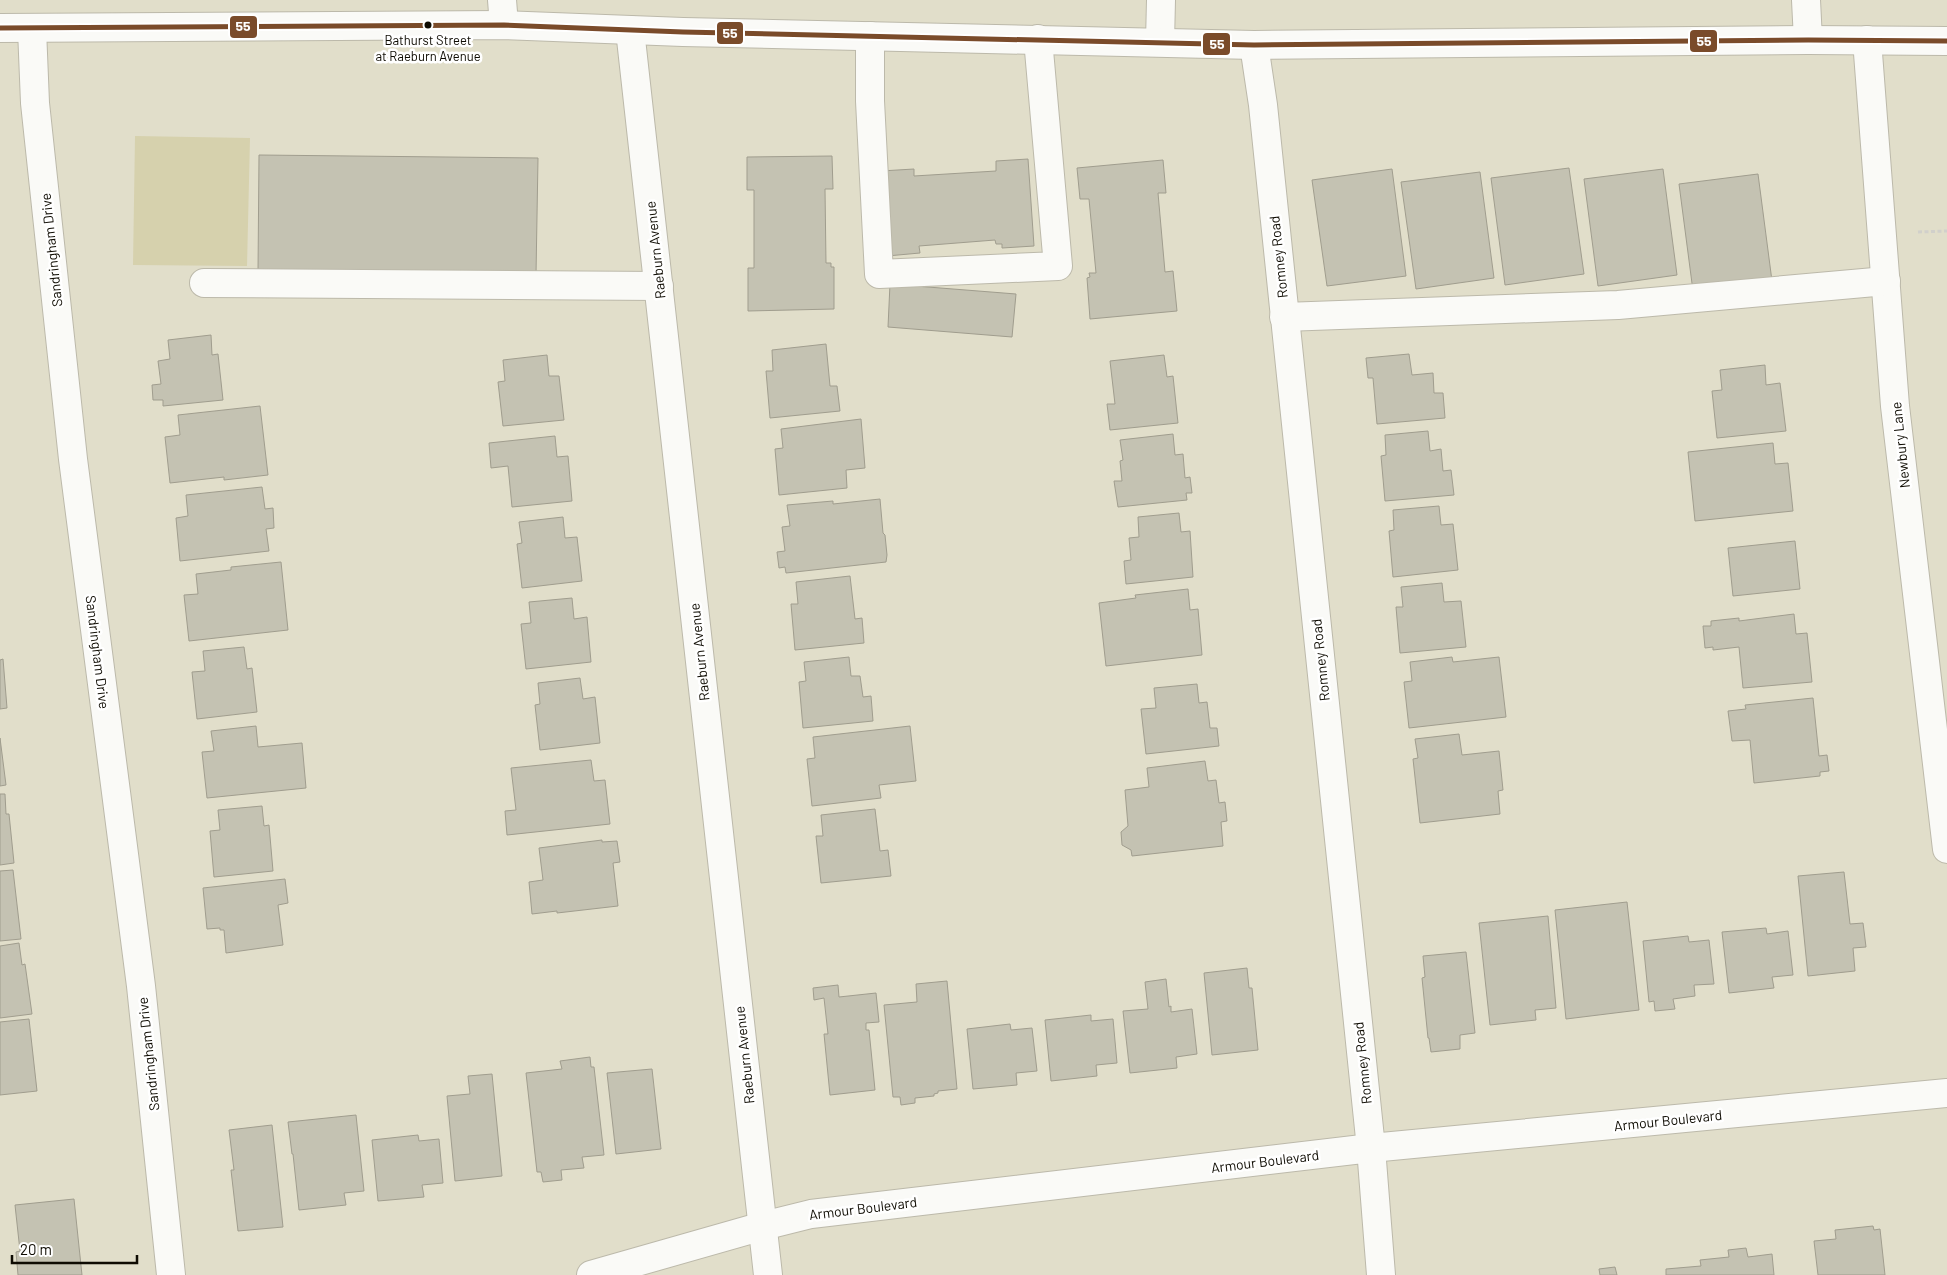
<svg xmlns="http://www.w3.org/2000/svg" width="1947" height="1275" font-family="Barlow,sans-serif">
	<style>
		.green { fill: #d6d1ad }
		.building { fill: #c4c2b2; stroke: #a09d8e }
		.lines { fill: none; stroke-linecap: round; stroke-linejoin: round }
		.minor-casing { stroke: #bcb9aa; stroke-width: 30 }
		.major-casing { stroke: #bcb9aa; stroke-width: 30 }
		.path { stroke: #d1d0cb; stroke-width: 3; stroke-dasharray: 4 2.5; stroke-linecap: butt }
		.minor { stroke: #fafaf7; stroke-width: 28 }
		.major { stroke: #fafaf7; stroke-width: 28 }
		.bus-1-casing { stroke: #fff; stroke-width: 9 }
		.bus-1 { stroke: #7a4b2a; stroke-width: 5 }
		.bus-dot { fill: #0e0b02; stroke: #fff; stroke-width: 2 }
		.labels { text-anchor: middle; dominant-baseline: central; stroke-width: 5; stroke-linejoin: round; paint-order: stroke }
		.bus-label { font-size: 13px; fill: #0e0b02; stroke: #fff }
		.street-label { font-size: 14px; fill: #0e0b02; stroke: #fff }
		.line-badge { stroke: #fff; stroke-width: 2 }
		.badge-label { font-size: 14px; text-anchor: middle; font-weight: bold; fill: #fff }
	</style>
	<rect width="100%" height="100%" fill="#e1deca"/>
	<path class="green" d="M135,136l115,2 -3,128 -114,-1z"/>
	<g class="building">
		<path d="M259,155l279,3 -2,117 -278,-3z"/>
		<path d="M832,156l1,33h-8l1,74h5v4h3v42l-86,2v-43h6v-78h-7v-33z"/>
		<path d="M1028,159l6,87 -32,2v-4h-6l-1,-4 -76,6 1,7 -33,3 -6,-85 33,-2v7l82,-5v-10z"/>
		<path d="M1163,160l3,33h-8l7,79 8,-1 4,40 -87,8 -3,-41 3,-1 -1,-4h7l-7,-74h-9l-3,-31z"/>
		<path d="M1569,168l15,106 -79,11 -14,-107z"/>
		<path d="M1392,169l14,107 -79,10 -15,-106z"/>
		<path d="M1663,169l14,106 -79,11 -14,-107z"/>
		<path d="M1480,172l14,106 -78,11 -15,-107z"/>
		<path d="M1758,174l14,107 -79,10 -14,-107z"/>
		<path d="M890,284l126,10 -4,43 -124,-10z"/>
		<path d="M211,335l1,20 6,-1 5,46 -60,6v-6h-10l-1,-15 9,-1 -3,-23 12,-2 -2,-19z"/>
		<path d="M826,344l4,42h7l3,25 -70,7 -4,-47h7l-1,-21z"/>
		<path d="M1409,354l3,21 21,-2 1,20h9l2,25 -68,6 -4,-46h-5l-2,-20z"/>
		<path d="M547,355l2,21h10l5,44 -61,6 -5,-44 7,-1 -2,-21z"/>
		<path d="M1164,355l3,22 6,-1 5,47 -68,7 -3,-26h8l-5,-43z"/>
		<path d="M1765,365l1,20 14,-2 6,48 -69,7 -5,-47 10,-1 -2,-20z"/>
		<path d="M260,406l8,69 -44,5v-3l-54,6 -5,-46 15,-2 -2,-20z"/>
		<path d="M861,419l4,49 -19,2 1,18 -68,7 -4,-46 8,-1 -2,-19z"/>
		<path d="M1428,431l2,20 11,-2 2,22 8,-1 3,25 -69,6 -4,-45 5,-1 -1,-20z"/>
		<path d="M1173,434l2,21 8,-1 2,24 5,-1 2,16h-6l1,7 -69,7 -4,-26h8l-2,-20 3,-1 -3,-20z"/>
		<path d="M555,436l2,21 11,-1 4,45 -60,6 -4,-41 -17,2 -2,-25z"/>
		<path d="M1773,443l2,21 13,-1 5,48 -98,10 -7,-69z"/>
		<path d="M262,487l3,22 8,-1 1,20 -8,1 3,22 -89,10 -4,-43 12,-2 -2,-21z"/>
		<path d="M880,499l3,34 2,2 2,20 -1,7 -100,11 -1,-6 -6,1 -2,-16 8,-1 -3,-24 8,-1 -3,-21 46,-4v3z"/>
		<path d="M1439,506l2,19 12,-1 5,46 -65,7 -4,-46 5,-1 -1,-20z"/>
		<path d="M1179,513l2,19 9,-1 3,46 -67,7 -2,-23 7,-1 -2,-22 10,-1 -1,-20z"/>
		<path d="M563,517l2,21 12,-1 5,44 -60,7 -5,-44 5,-1 -3,-21z"/>
		<path d="M1795,541l5,48 -67,7 -5,-48z"/>
		<path d="M281,562l7,68 -99,11 -5,-46 14,-1 -2,-20 35,-4v-3z"/>
		<path d="M850,576l5,43 7,-1 2,25 -69,7 -4,-46h7l-2,-22z"/>
		<path d="M1442,583l2,19 17,-1 5,46 -66,6 -4,-46h7l-2,-20z"/>
		<path d="M1188,589l2,21 8,-1 4,46 -96,11 -7,-63 37,-5 -1,-3z"/>
		<path d="M572,598l2,21 13,-2 4,45 -65,7 -5,-45 10,-1 -2,-21z"/>
		<path d="M1794,614l2,20 11,-1 5,49 -69,6 -4,-41 -26,3v-3l-8,1 -2,-22h8v-5l28,-3v3z"/>
		<path d="M244,647l3,22 5,-1 5,44 -60,7 -5,-47 13,-1 -2,-20z"/>
		<path d="M849,657l2,19h9l3,21 8,-1 2,25 -70,7 -4,-46 7,-1 -2,-19z"/>
		<path d="M1452,657l1,5 46,-5 7,60 -97,11 -5,-46 8,-1 -2,-19z"/>
		<path d="M3,659l4,49 -7,1v-49z"/>
		<path d="M580,678l3,21 12,-2 5,46 -60,7 -5,-45 5,-1 -2,-21z"/>
		<path d="M1197,684l2,19 8,-1 3,26h7l2,18 -73,8 -5,-45 15,-1 -2,-20z"/>
		<path d="M1813,698l6,58 8,-1 2,16 -9,1v4l-66,7 -4,-43 -18,1 -4,-30 18,-2 -1,-4z"/>
		<path d="M256,726l2,21 44,-4 4,45 -99,10 -5,-46 12,-1 -3,-20z"/>
		<path d="M910,726l6,55 -37,4 2,13 -69,8 -5,-47 8,-1 -2,-21z"/>
		<path d="M1459,734l3,21 37,-4 4,39 -5,1 2,23 -80,9 -7,-64 5,-1 -3,-19z"/>
		<path d="M0,738l6,47 -6,1z"/>
		<path d="M591,760l3,21 11,-1 5,44 -103,11 -2,-24 11,-1 -5,-42z"/>
		<path d="M1205,761l3,20 8,-1 3,23 6,-1 2,19 -6,1 2,24 -91,10 -1,-6 -9,-5 -1,-13 7,-6 -3,-36 24,-3 -2,-19z"/>
		<path d="M0,794h5l1,20h3l5,49 -14,2z"/>
		<path d="M262,806l2,20 5,-1 4,46 -59,6 -4,-46 10,-1 -2,-20z"/>
		<path d="M875,809l5,42 8,-1 3,26 -70,7 -5,-47h7l-2,-21z"/>
		<path d="M602,840v2l15,-1 3,21 -7,1 5,43 -61,7v-2l-25,3 -3,-32 14,-2 -4,-32z"/>
		<path d="M13,870l8,69 -21,2v-70z"/>
		<path d="M1844,872l6,52 13,-1 3,24 -13,1 2,23 -47,5 -10,-100z"/>
		<path d="M285,879l3,24 -10,2 5,40 -57,8 -2,-23h-4v-2l-13,1 -4,-41z"/>
		<path d="M1627,902l12,108 -73,9 -11,-109z"/>
		<path d="M1548,916l8,92 -21,2 1,10 -46,5 -11,-102z"/>
		<path d="M1766,928l1,6 21,-3 5,44 -21,2 2,11 -45,5 -7,-61z"/>
		<path d="M1688,936l1,6 20,-2 5,44 -20,1 1,11 -22,3 2,10 -20,2 -1,-10 -5,1 -6,-61z"/>
		<path d="M19,943l3,22 3,-1 7,50 -32,4v-72z"/>
		<path d="M1466,952l9,81 -15,2v14l-29,3 -2,-14h-1l-6,-60 3,-1 -2,-21z"/>
		<path d="M1247,968l2,20h3l6,62 -46,5 -8,-82z"/>
		<path d="M1166,979l3,28 2,-1v6l21,-3 5,45 -21,3 1,11 -47,5 -7,-62 25,-2 -3,-27z"/>
		<path d="M947,981l10,108 -19,2v2l-4,1v2l-19,2v5l-14,2 -1,-8h-7l-9,-92 33,-3 -1,-18z"/>
		<path d="M838,985l1,12 37,-4 3,29 -13,1v7h3l6,60 -45,5 -6,-61h4l-4,-36 -10,2 -1,-12z"/>
		<path d="M1091,1015v6l22,-2 4,44 -21,2 1,11 -46,5 -6,-61z"/>
		<path d="M29,1019l8,72 -37,4v-73z"/>
		<path d="M1010,1024l1,6 21,-2 5,43 -21,2 1,12 -44,4 -6,-60z"/>
		<path d="M590,1057l1,10h3l10,88 -22,2 2,11 -23,2 1,10 -19,2 -2,-10h-4l-11,-99 36,-4 -2,-8z"/>
		<path d="M652,1069l9,80 -45,5 -9,-81z"/>
		<path d="M492,1074l10,102 -47,5 -8,-85 23,-2 -2,-18z"/>
		<path d="M356,1115l8,76 -20,2 2,12 -47,5 -6,-56h-1l-4,-32z"/>
		<path d="M272,1125l11,102 -45,4 -7,-61h3l-5,-40z"/>
		<path d="M418,1135l1,6 20,-2 4,44 -21,2 2,12 -46,4 -6,-61z"/>
		<path d="M74,1199l8,76h-64l-2,-23 4,-1 -5,-46z"/>
		<path d="M1873,1226l1,4 6,-1 5,46h-67l-4,-34 22,-2 -1,-9z"/>
		<path d="M1746,1248l2,9 24,-3 2,21h-108v-6l35,-3 -1,-6 29,-3 -1,-7z"/>
		<path d="M1615,1267l2,8h-17l-1,-6z"/>
	</g>
	<g class="lines">
		<defs>
			<g id="minor">
				<path d="M502,0l2,25"/>
				<path d="M1806,0l2,40"/>
				<path d="M32,29l3,74 38,356 68,527 30,289"/>
				<path d="M630,30l138,1245"/>
				<path d="M870,36v65l9,173 179,-8 -20,-227"/>
				<path d="M1867,40l28,366 52,443"/>
				<path d="M1160,42l1,-42"/>
				<path d="M1254,45l9,60 108,1043 10,127"/>
				<path d="M204,283l455,3"/>
				<path d="M1284,317l334,-12 268,-24"/>
				<path d="M591,1275l172,-49 48,-12 560,-66 576,-55"/>
			</g>
			<path id="major" d="M0,28l504,-3 179,7 571,13 554,-5 139,1"/>
		</defs>
		<use href="#minor" class="minor-casing"/>
		<use href="#major" class="major-casing"/>
		<path class="path" d="M1918,232l29,-1"/>
		<use href="#minor" class="minor"/>
		<use href="#major" class="major"/>
		<defs>
			<path id="bus-1" d="M0,28l504,-3 179,7 571,13 554,-5 139,1"/>
		</defs>
		<use href="#bus-1" class="bus-1-casing"/>
		<use href="#bus-1" class="bus-1"/>
	</g>
	<circle class="bus-dot" cx="428" cy="25" r="4.5"/>
	<g class="labels">
		<g class="bus-label">
			<text x="428" y="40">Bathurst Street<tspan x="428" dy="16">at Raeburn Avenue</tspan></text>
		</g>
		<g class="street-label">
			<text transform="translate(51 250) rotate(-96)">Sandringham Drive</text>
			<text transform="translate(655 250) rotate(-96)">Raeburn Avenue</text>
			<text transform="translate(1278 257) rotate(-96)">Romney Road</text>
			<text transform="translate(1900 445) rotate(-96)">Newbury Lane</text>
			<text transform="translate(98 652) rotate(83)">Sandringham Drive</text>
			<text transform="translate(699 652) rotate(-96)">Raeburn Avenue</text>
			<text transform="translate(1320 660) rotate(-96)">Romney Road</text>
			<text transform="translate(148 1054) rotate(-96)">Sandringham Drive</text>
			<text transform="translate(744 1055) rotate(-96)">Raeburn Avenue</text>
			<text transform="translate(1362 1063) rotate(-96)">Romney Road</text>
			<text transform="translate(1668 1120) rotate(-6)">Armour Boulevard</text>
			<text transform="translate(1265 1161) rotate(-7)">Armour Boulevard</text>
			<text transform="translate(863 1208) rotate(-7)">Armour Boulevard</text>
		</g>
	</g>
	<g class="line-badge">
		<rect x="229" y="15" width="29" height="24" rx="5" fill="#7a4b2a"/>
		<rect x="716" y="21" width="28" height="24" rx="5" fill="#7a4b2a"/>
		<rect x="1689" y="29" width="29" height="24" rx="5" fill="#7a4b2a"/>
		<rect x="1202" y="32" width="29" height="24" rx="5" fill="#7a4b2a"/>
	</g>
	<g class="badge-label">
		<text x="243" y="31">55</text>
		<text x="730" y="38">55</text>
		<text x="1704" y="46">55</text>
		<text x="1217" y="49">55</text>
	</g>
	<path d="M12 1255v8h125v-8" fill="none" stroke="#0e0b02" stroke-width="2.5"/>
	<text x="20" y="1255" font-size="15" fill="#0e0b02" stroke="#ffffff" stroke-width="4" paint-order="stroke">20 m</text>
</svg>
